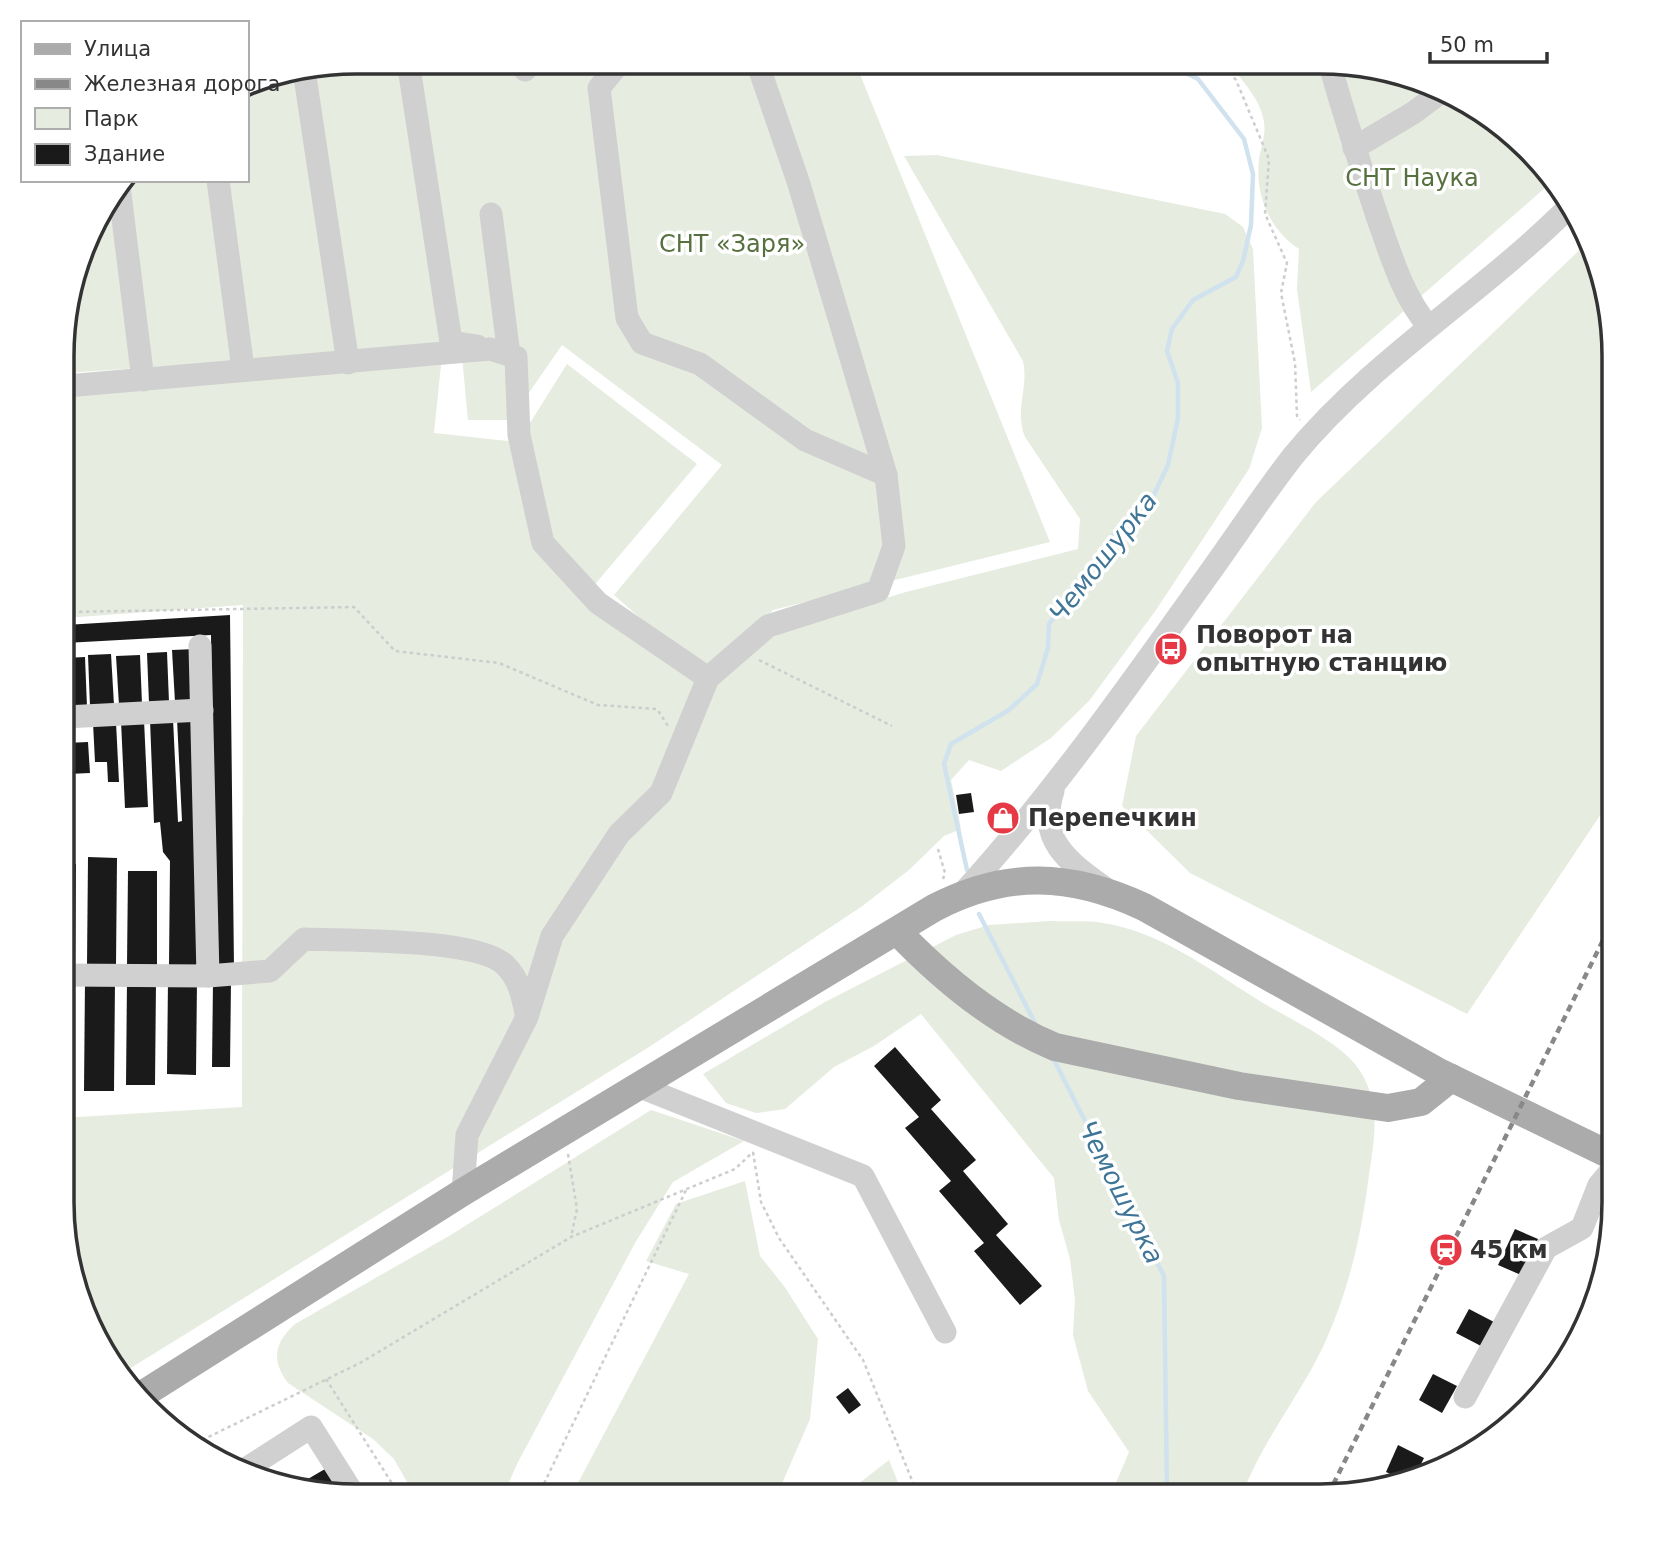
<svg xmlns="http://www.w3.org/2000/svg" width="1675" height="1557" font-family="'DejaVu Sans',sans-serif">
	<style>
		.green { fill: #e6ecdf }
		.lines { fill: none; stroke-linecap: round; stroke-linejoin: round }
		.stream { stroke: #cfe2ee; stroke-width: 4.5 }
		.building { fill: #1a1a1a }
		.path { stroke: #cdcdcd; stroke-width: 2.5; stroke-dasharray: 3.5 3.5; stroke-linecap: butt }
		.minor { stroke: #d0d0d0; stroke-width: 23 }
		.major { stroke: #ababab; stroke-width: 28 }
		.rail { stroke: #888; stroke-width: 4.5; stroke-dasharray: 7 5; stroke-linecap: butt }
		.labels { text-anchor: middle; dominant-baseline: central; stroke-width: 7; stroke-linejoin: round; paint-order: stroke }
		.park-label { font-size: 24px; fill: #56703f; stroke: #fff }
		.poi-label { font-size: 24px; font-weight: bold; fill: #333; stroke: #fff; text-anchor: start }
		.water-label { font-size: 26px; font-style: italic; fill: #3f7597; stroke: #fff }
		.rim { fill: none; stroke: #333; stroke-width: 3.5 }
	</style>
	<rect width="100%" height="100%" fill="#fff"/>
	<g class="green">
		<path d="M356,61l499,1 195,480 -277,68 -65,68 -94,-83 108,-130 -160,-120 -52,75h-42l-7,-74 -395,27 1,-75 34,-90 23,-28h123v-95l14,-8z"/>
		<path d="M1228,62h111l111,30 91,70 12,19 -242,211 -14,-103 2,-40c-30,-20 -44,-54 -40,-89 2,-14 7,-24 5,-38 -3,-23 -23,-42 -36,-60z"/>
		<path d="M937,155l288,59 18,13 10,22 9,179 -13,41 -93,141 -67,91 -38,37 -50,33 -32,-11 -18,20 10,49 -17,7 -35,34 -48,37 -212,140 -528,327 -37,-60 -22,-94v-102l180,-11 1,-502 -178,13 1,-232 375,-21 -7,68 84,9 49,-78 130,100 -112,132 120,91 75,-57 126,-38 172,-43 2,-30 -55,-82c-11,-27 4,-49 -2,-76l-119,-205z"/>
		<path d="M1590,240l23,96v460l-146,218 -277,-141 -68,-67 14,-70 180,-234z"/>
		<path d="M1050,921c18,1 36,-1 53,2 59,9 110,49 160,80 27,16 72,37 92,61 27,34 20,71 14,111 -8,62 -20,115 -46,172 -25,51 -61,95 -81,148h-126l-3,-5 16,-38 -41,-61 -15,-56 2,-35 -5,-41 -11,-39 -5,-42 -133,-164 -47,32 -40,21 -49,42 -29,4 -30,-10 -23,-29 122,-72 131,-67 33,-10z"/>
		<path d="M651,1110l93,31 -71,41 -38,61 -118,221 -14,32h-88l-21,-37 -21,-20 -85,-56c-17,-23 -14,-40 7,-59l154,-88z"/>
		<path d="M745,1181l15,75 24,30 34,53 -8,80 -33,76 -206,1 118,-222 -43,-13 30,-57z"/>
		<path d="M889,1460l14,35h-59z"/>
	</g>
	<g class="lines">
		<g class="stream">
			<path d="M967,870l-23,-106 7,-20 58,-34 28,-26 11,-36 1,-24 63,-88 37,-31 19,-40 10,-47v-35l-11,-32 5,-22 21,-29 43,-23 7,-16 8,-36 2,-51 -9,-35 -46,-60 -34,-17"/>
			<path d="M979,914l57,111"/>
			<path d="M1053,1058l111,218 3,219"/>
		</g>
	</g>
	<g class="building">
		<path d="M230,615l4,353h-19l-4,-333 -146,8v-18z"/>
		<path d="M195,649l2,52 -22,1 -3,-52z"/>
		<path d="M167,652l2,50 -20,1 -2,-50z"/>
		<path d="M111,654l3,51 -24,1 -2,-51z"/>
		<path d="M140,655l2,49 -23,1 -3,-49z"/>
		<path d="M85,657l2,50 -22,1v-50z"/>
		<path d="M198,718v248l-29,-1 1,-104 -7,-9 -3,-30 -6,1 -4,-103 23,-1 5,103 4,-1 -5,-102z"/>
		<path d="M144,720l4,87 -23,1 -4,-87z"/>
		<path d="M116,722l3,60h-11l-1,-20h-12l-2,-39z"/>
		<path d="M88,742l2,31 -22,1 -2,-31z"/>
		<path d="M971,793l3,19 -15,2 -3,-19z"/>
		<path d="M1002,807l13,10 -11,14 -13,-11z"/>
		<path d="M88,857l29,1 -1,107h-29z"/>
		<path d="M64,864h12l-1,101h-12z"/>
		<path d="M128,871h29v94h-30z"/>
		<path d="M63,980h12l-1,126 -12,-1z"/>
		<path d="M85,980h30l-1,111h-30z"/>
		<path d="M127,980l29,1 -1,104h-29z"/>
		<path d="M168,980h29l-1,95 -29,-1z"/>
		<path d="M213,981h18l-1,86h-18z"/>
		<path d="M895,1047l46,53 -10,9 45,51 -13,11 45,53 -12,11 46,51 -22,19 -46,-54 10,-8 -45,-52 12,-10 -46,-53 14,-11 -45,-51z"/>
		<path d="M1515,1229l23,10 -17,36 -23,-10z"/>
		<path d="M1469,1309l25,13 -13,24 -25,-13z"/>
		<path d="M1433,1374l24,12 -15,27 -23,-13z"/>
		<path d="M848,1388l13,17 -12,9 -13,-17z"/>
		<path d="M1398,1445l26,13 -10,20 -11,2 -17,-8z"/>
		<path d="M325,1469l15,23 -39,-9z"/>
		<path d="M381,1483l8,13h-23l-1,-3z"/>
	</g>
	<g class="lines">
		<g class="path">
			<path d="M1220,62l16,18 33,79 -4,55 22,49 -6,30 14,70 2,53 3,4"/>
			<path d="M65,612l289,-5 41,44 104,12 99,42 59,4 11,17"/>
			<path d="M759,660l133,66"/>
			<path d="M938,849l7,24 -2,6"/>
			<path d="M753,1152l8,50 18,36 84,122 55,135"/>
			<path d="M568,1154l9,55 -6,28"/>
			<path d="M326,1379l74,117"/>
			<path d="M196,1443l164,-80 211,-126 164,-68 18,-17"/>
			<path d="M538,1496l149,-308"/>
		</g>
		<g class="minor">
			<path d="M408,61l43,281 26,4"/>
			<path d="M523,61l2,9"/>
			<path d="M621,61l-22,27 28,230 15,25 58,21 105,76 81,35"/>
			<path d="M1329,62c15,52 31,103 48,154 14,39 25,79 52,111"/>
			<path d="M304,70l44,293"/>
			<path d="M1354,148l59,-35 31,-23"/>
			<path d="M218,180l25,189"/>
			<path d="M119,186l24,194"/>
			<path d="M491,214l18,141"/>
			<path d="M66,386l424,-37 26,8 3,78 24,108 55,60 110,75"/>
			<path d="M65,717l137,-7"/>
			<path d="M1053,791c-16,50 16,71 53,98"/>
			<path d="M963,893c90,-99 167,-209 245,-318 29,-40 56,-82 86,-120 79,-96 188,-161 275,-248"/>
			<path d="M63,975l145,1 -8,-330"/>
			<path d="M208,976l62,-5 34,-32c42,2 173,-1 201,26 14,14 17,29 21,48"/>
			<path d="M638,1086l225,90 82,156"/>
			<path d="M463,1192l4,-57 60,-118 25,-81 67,-102 42,-41 47,-115 60,-52 110,-35 16,-45 -8,-71 -88,-294 -41,-119"/>
			<path d="M1465,1397l81,-149 36,-20 17,-43 15,-18"/>
			<path d="M244,1470l67,-43 43,68"/>
		</g>
		<g class="major">
			<path d="M897,931c45,47 97,91 158,116l184,39 149,22 33,-6 30,-24"/>
			<path d="M137,1398l326,-206 471,-284c73,-38 137,-35 210,-1l293,164 177,86"/>
		</g>
		<path class="rail" d="M1328,1495l286,-577"/>
	</g>
	<defs>
		<symbol id="bus-disc" viewBox="-11 -11 22 22"><circle r="9.5" fill="#e63946" stroke="#fff"/><path d="M-5-6H5V4H4V6H2V4H-2V6H-4V4H-5ZM-3.5-4V0h7V-4ZM-3.5 1.2v1.5H-2V1.2ZM2 1.2v1.5H3.5V1.2Z" fill="#fff"/></symbol>
		<symbol id="shop-disc" viewBox="-11 -11 22 22"><circle r="9.5" fill="#e63946" stroke="#fff"/><path d="M-5-2.5h2.3a2.7 3.5 0 0 1 5.4 0H5L5.5 6h-11ZM-1.5-2.5h3a1.5 2.3 0 0 0-3 0Z" fill="#fff"/></symbol>
		<symbol id="station-disc" viewBox="-11 -11 22 22"><circle r="9.5" fill="#e63946" stroke="#fff"/><path d="M-3-6H3Q5-6 5-4V2Q5 4 3 4L4.5 6H3L1.5 4h-3L-3 6H-4.5L-3 4Q-5 4-5 2V-4Q-5-6-3-6ZM-3.5-4v3h7v-3ZM-3.5 1v1.5H-2V1ZM2 1v1.5H3.5V1Z" fill="#fff"/></symbol>
	</defs>
	<g fill-rule="evenodd">
		<use href="#bus-disc" x="1152" y="630" width="38" height="38"/>
		<use href="#shop-disc" x="984" y="799" width="38" height="38"/>
		<use href="#station-disc" x="1427" y="1231" width="38" height="38"/>
	</g>
	<g class="labels">
		<g class="park-label">
			<text x="1412" y="178">СНТ Наука</text>
			<text x="732" y="244">СНТ «Заря»</text>
		</g>
		<g class="poi-label">
			<text x="1196" y="635">Поворот на<tspan x="1196" dy="28">опытную станцию</tspan></text>
			<text x="1028" y="818">Перепечкин</text>
			<text x="1470" y="1250">45 км</text>
		</g>
		<g class="water-label">
			<text transform="translate(1103 557) rotate(-52)">Чемошурка</text>
			<text transform="translate(1121 1192) rotate(63)">Чемошурка</text>
		</g>
	</g>
	<path d="M0 0H1675V1557H0ZM356 74H1320A282 282 0 0 1 1602 356V1202A282 282 0 0 1 1320 1484H356A282 282 0 0 1 74 1202V356A282 282 0 0 1 356 74Z" fill="#fff" fill-rule="evenodd"/>
	<path class="rim" d="M356 74H1320A282 282 0 0 1 1602 356V1202A282 282 0 0 1 1320 1484H356A282 282 0 0 1 74 1202V356A282 282 0 0 1 356 74Z"/>
	<rect x="21" y="21" width="228" height="161" fill="#ffffff" stroke="#adadad" stroke-width="2"/>
	<rect x="35" y="44" width="35" height="10" fill="#ababab" stroke="#adadad" stroke-width="2"/>
	<text x="84" y="56" font-size="21" fill="#333333">Улица</text>
	<rect x="35" y="79" width="35" height="10" fill="#888888" stroke="#adadad" stroke-width="2"/>
	<text x="84" y="91" font-size="21" fill="#333333">Железная дорога</text>
	<rect x="35" y="108" width="35" height="21" fill="#e6ecdf" stroke="#adadad" stroke-width="2"/>
	<text x="84" y="126" font-size="21" fill="#333333">Парк</text>
	<rect x="35" y="144" width="35" height="21" fill="#1a1a1a" stroke="#adadad" stroke-width="2"/>
	<text x="84" y="161" font-size="21" fill="#333333">Здание</text>
	<path d="M1430 52v10h117v-10" fill="none" stroke="#333333" stroke-width="3.5"/>
	<text x="1440" y="52" font-size="21" fill="#333333" stroke="#ffffff" stroke-width="5" paint-order="stroke">50 m</text>
</svg>
